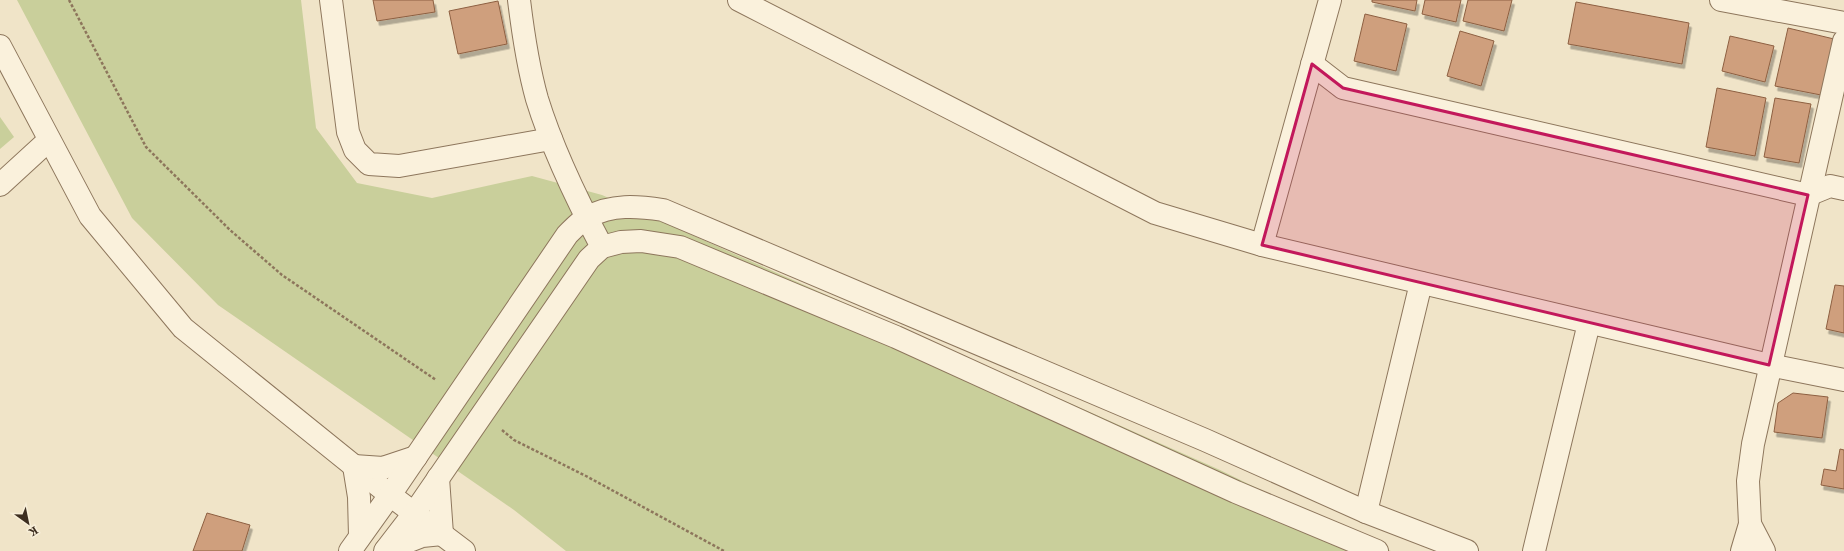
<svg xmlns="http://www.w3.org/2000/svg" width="1844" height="551" font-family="'Noto Serif',serif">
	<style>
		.green { fill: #c9cf9b }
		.building { fill: #cf9f7d; stroke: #8d5f41; filter: url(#shadow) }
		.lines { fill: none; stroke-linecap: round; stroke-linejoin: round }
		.minor-casing { stroke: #8d765c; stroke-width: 24 }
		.path { stroke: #8d765c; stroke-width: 2.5; stroke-dasharray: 3 2; stroke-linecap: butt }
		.minor { stroke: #faf1dc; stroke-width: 22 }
		.marked { fill: #c2185b; fill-opacity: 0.2; stroke: #c2185b; stroke-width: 3; stroke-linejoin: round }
	</style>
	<defs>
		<filter id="shadow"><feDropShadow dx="2.5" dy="4.5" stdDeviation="0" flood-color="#0004"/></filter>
	</defs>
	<rect width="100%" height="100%" fill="#f0e4c8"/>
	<g class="green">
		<path d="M17,0h284l15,128 41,55 75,15 100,-22 70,19 618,275 137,67 34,14h-825l-52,-41 -296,-205 -86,-87z"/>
		<path d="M0,117l14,20 -14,12z"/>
	</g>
	<g class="building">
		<path d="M373,0h60l2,12 -58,9z"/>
		<path d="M1372,0h45l-2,11 -43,-9z"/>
		<path d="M1425,0h36l-5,22 -34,-8z"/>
		<path d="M1468,0h44l-8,31 -41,-10z"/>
		<path d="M498,1l9,43 -49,10 -9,-43z"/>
		<path d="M1576,2l113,21 -7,41 -114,-20z"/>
		<path d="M1365,14l42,10 -11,47 -42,-10z"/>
		<path d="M1788,28l46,11 -13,56 -46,-9z"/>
		<path d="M1460,31l34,10 -13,45 -34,-10z"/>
		<path d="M1730,36l44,10 -9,36 -43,-11z"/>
		<path d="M1717,88l49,10 -11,58 -49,-9z"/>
		<path d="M1775,98l36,6 -12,59 -35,-6z"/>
		<path d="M1835,285l9,1v47l-18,-4z"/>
		<path d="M1793,393l35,4 -6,41 -48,-6 4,-29z"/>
		<path d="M1840,449l4,1v39l-23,-4 3,-16 12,2z"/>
		<path d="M207,513l43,12 -8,26h-49z"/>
	</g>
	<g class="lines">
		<defs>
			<g id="minor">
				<path d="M331,0l17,132 7,18 14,14 30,2 152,-27"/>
				<path d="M519,0c4,33 9,67 18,99 16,52 40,101 65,148"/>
				<path d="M739,0l416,213 107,32 507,120 75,15"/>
				<path d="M1721,0l123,23"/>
				<path d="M0,46l90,170 93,112 207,167 74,56"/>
				<path d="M1312,64l31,24 465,107 22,-9 14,3"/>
				<path d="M0,185l49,-45"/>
				<path d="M1262,245l68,-245"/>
				<path d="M1366,512l55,-229"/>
				<path d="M1750,524l14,27"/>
				<path d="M360,536l-1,-39 -5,-31 29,2 33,-11"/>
				<path d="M386,550l36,-14 20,-2 -4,-56"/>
				<path d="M350,551l40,-56 177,-260c6,-6 13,-14 21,-18 24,-13 49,-11 75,-7l542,230 161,72 101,39"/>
				<path d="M385,551l30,-39 174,-253 13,-12 19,-5 20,-1 39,6 216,90 340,155 141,59"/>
				<path d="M1534,551l55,-228"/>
				<path d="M1742,551l8,-27 -2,-43 5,-37 91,-403"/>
			</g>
		</defs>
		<use href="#minor" class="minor-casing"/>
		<g class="path">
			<path d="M69,0l77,147 84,83 52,45 154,105"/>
			<path d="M502,430l12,10 72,36 138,75"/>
		</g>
		<use href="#minor" class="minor"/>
	</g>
	<path class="marked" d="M1312,64l31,24 465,107 -39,170 -507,-120z"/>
	<g transform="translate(28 523) rotate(147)" stroke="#f7eed8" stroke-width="3" paint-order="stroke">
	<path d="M0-3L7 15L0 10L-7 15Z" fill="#3d2e20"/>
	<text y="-6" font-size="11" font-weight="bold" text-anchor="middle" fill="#3d2e20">K</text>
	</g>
</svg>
